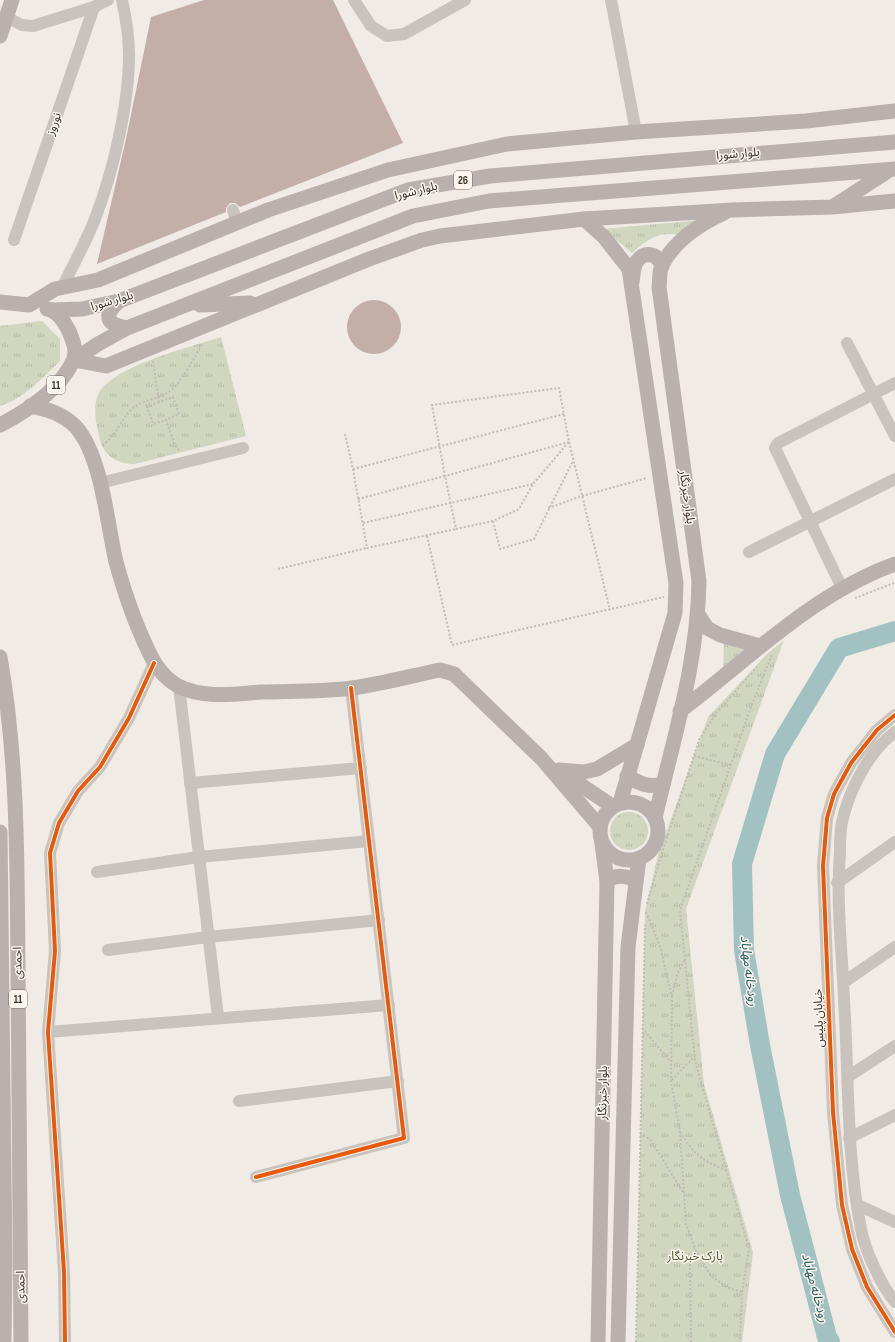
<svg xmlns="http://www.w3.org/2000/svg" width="895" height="1342" font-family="'Sofia Sans Condensed','Noto Sans Arabic',sans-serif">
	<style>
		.grass { fill: url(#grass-tufts) }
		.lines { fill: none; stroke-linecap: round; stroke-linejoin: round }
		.river { stroke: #a1c2c1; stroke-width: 20 }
		.building { fill: #c3afa7 }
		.path { stroke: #c2bbb6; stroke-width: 2; stroke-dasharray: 2 2; stroke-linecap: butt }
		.minor { stroke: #c9c3be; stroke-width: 12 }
		.major { stroke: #b8b1ad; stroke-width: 15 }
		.cycleway-casing { stroke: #fbf5ee; stroke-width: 6 }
		.cycleway { stroke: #e8590c; stroke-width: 4 }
		.labels { text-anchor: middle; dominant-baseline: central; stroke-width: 3; stroke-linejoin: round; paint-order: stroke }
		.shield { fill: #fbf5ee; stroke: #756b66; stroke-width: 1 }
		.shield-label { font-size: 11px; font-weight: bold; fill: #3b302b }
		.street-label { font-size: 12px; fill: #3b302b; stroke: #fbf5ee }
		.park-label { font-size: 12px; fill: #4a5a2e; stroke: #fbf5ee }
		.water-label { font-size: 13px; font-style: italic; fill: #1f5a5e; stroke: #fbf5ee }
	</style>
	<defs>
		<pattern id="grass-tufts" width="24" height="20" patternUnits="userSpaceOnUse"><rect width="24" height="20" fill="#d1d6bf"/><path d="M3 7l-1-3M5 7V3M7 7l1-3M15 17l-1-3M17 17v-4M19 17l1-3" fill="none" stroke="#b4b8a4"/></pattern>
	</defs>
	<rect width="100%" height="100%" fill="#f0ebe5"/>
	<g class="grass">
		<path d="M700,220l-20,15c-21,-4 -33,4 -48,18l-29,-24z"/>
		<path d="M42,321l18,18v22c-17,17 -37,38 -60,45v-80z"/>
		<path d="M221,337l25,99 -111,28c-17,0 -30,-7 -35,-24 -3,-13 -8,-32 -2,-45 13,-29 93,-48 123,-58z"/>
		<path d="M724,640l26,9 -27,23z"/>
		<path d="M784,640l-98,269 18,175 49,168 -11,90h-106l9,-431 13,-56 50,-138 58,-62z"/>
		<circle cx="629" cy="831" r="19"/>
	</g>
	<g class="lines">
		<path class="river" d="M830,1342l-3,-5 -37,-142 -30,-150 -16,-95 -2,-86 33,-110 64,-106 56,-17"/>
	</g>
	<g class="building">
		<path d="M204,0h129l70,143 -163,64 -5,-4h-5l-4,5v4l-129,52 29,-125 25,-122z"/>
		<circle cx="374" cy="327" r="27"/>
	</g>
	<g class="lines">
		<g class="path">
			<path d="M153,361l6,41 14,-5 6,17 -13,6 9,25 5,7"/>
			<path d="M159,402l-12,5 6,17 13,-4"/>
			<path d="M345,434l8,35 211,-55"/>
			<path d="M569,442l-124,34 -13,-71 127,-17 10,54 41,168"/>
			<path d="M102,445c13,-7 18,-24 29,-35 10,-10 24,-10 36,-17 14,-8 27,-36 36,-50"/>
			<path d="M353,469l14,79 89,-19"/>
			<path d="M358,499l87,-23 11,53 37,-8 26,-12 14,-25 35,-41"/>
			<path d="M548,508l34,-12 65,-18"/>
			<path d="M493,521l7,28 34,-10 39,-78"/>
			<path d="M363,523l170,-39"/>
			<path d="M427,536l25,109 212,-48"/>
			<path d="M278,569l89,-21"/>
			<path d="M855,598l39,-15"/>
			<path d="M694,756l37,9"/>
			<path d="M647,904l15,-51 37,-113 18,-28 40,-45"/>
			<path d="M646,912l14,34 12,52 -1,83 9,50 6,93 10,27 15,25 17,12 14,4 -2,50"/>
			<path d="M672,996l5,-21 8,-16"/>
			<path d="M642,1028l28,33"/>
			<path d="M672,1080l23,-24"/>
			<path d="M680,1132c14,22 22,29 46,38"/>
			<path d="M640,1133l10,6 34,55"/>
			<path d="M742,1292l7,-43 -54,-188 -15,-151 71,-203 21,-53"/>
			<path d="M636,1342l9,-417"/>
			<path d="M691,1342l-1,-79 6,-12"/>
		</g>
		<g class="minor">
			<path d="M354,0l17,26 16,10 17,-2 61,-34"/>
			<path d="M611,0l25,132"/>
			<path d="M6,17l16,8 11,1 61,-19 14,-7"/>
			<path d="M233,210l4,13"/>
			<path d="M14,240l80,-233"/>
			<path d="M62,288c11,-23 24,-46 33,-69 18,-47 34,-115 34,-164 0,-19 -3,-37 -7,-55"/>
			<path d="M847,343l48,93"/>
			<path d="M100,483l143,-35"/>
			<path d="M749,552l146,-73"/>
			<path d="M842,588l-67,-140 3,-5 117,-60"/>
			<path d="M179,686l39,331"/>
			<path d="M895,715l-18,15 -26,33 -17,31 -7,24 -4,48 10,246 9,93 10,44 15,38 28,45"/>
			<path d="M895,732c-26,19 -46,58 -53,90 -2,9 -2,20 -2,30 -4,51 2,97 4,148 5,76 2,154 17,229 4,22 20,56 34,73"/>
			<path d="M190,783l171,-15"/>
			<path d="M97,872l102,-15 170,-16"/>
			<path d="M837,883l58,-41"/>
			<path d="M108,950l100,-13 171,-17"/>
			<path d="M844,982l51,-35"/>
			<path d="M48,1032l341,-27"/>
			<path d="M849,1076l46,-30"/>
			<path d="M239,1101l159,-20"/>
			<path d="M849,1138l46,-23"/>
			<path d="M256,1177l148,-39 -53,-450"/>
			<path d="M858,1205l37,17"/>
			<path d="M65,1342l-1,-70 -16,-240 7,-81 -5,-98 9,-30 19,-32 22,-24 29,-49 25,-55"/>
		</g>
		<g class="major">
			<path d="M0,36l12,-36"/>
			<path d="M834,206l54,-35"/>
			<path d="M584,219l20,18 25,32 47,314 -1,30 -55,190"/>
			<path d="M632,282c1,-6 1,-13 4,-19 7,-13 22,-10 26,3"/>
			<path d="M119,301c-16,14 -13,24 8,27"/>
			<path d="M0,302l29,3 26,-16 43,-9 170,-70 120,-40 119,-26 129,-12 170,-11 89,-10"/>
			<path d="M200,305l50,-2"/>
			<path d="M51,310l31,-1 37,-8 289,-111 82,-14 405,-34"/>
			<path d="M74,360l24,-16 29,-16 286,-112 76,-15 406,-32"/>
			<path d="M74,360l32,6 263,-107 53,-19 18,-4 144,-17 149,-9 99,-3 63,-6"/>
			<path d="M30,406c18,3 33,8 46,21 26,30 31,96 40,135 7,25 16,53 27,77 8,19 16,36 35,47 26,13 56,8 83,6 30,-1 61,0 91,-4 29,-4 59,-12 88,-18l14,4 88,85 58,68"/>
			<path d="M0,425c27,-14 60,-36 73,-64 5,-10 -1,-23 -5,-32 -4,-8 -12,-19 -21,-20"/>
			<path d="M699,616l8,12 13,7 40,11"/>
			<path d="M0,657c18,102 17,206 18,309 1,125 2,251 3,376"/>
			<path d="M680,711c69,-52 132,-117 215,-147"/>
			<path d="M559,770l25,2 13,-3 40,-24"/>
			<path d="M560,771l52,35"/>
			<path d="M627,776c13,8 22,12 36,8"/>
			<circle cx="629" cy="831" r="29"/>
			<path d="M655,818c18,-78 43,-156 44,-237l-40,-294c1,-7 0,-16 3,-22 13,-25 38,-41 62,-52"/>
			<path d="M0,832l5,431 -1,79"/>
			<path d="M607,881c10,-7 18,-5 29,-1"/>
			<path d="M598,1342l9,-461 -5,-37"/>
			<path d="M618,1342l10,-395 11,-89"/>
		</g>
		<defs>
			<g id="cycleway">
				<path d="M895,715l-18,15 -26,33 -17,31 -7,24 -4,48 10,246 9,93 10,44 15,38 28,45"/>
				<path d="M256,1177l148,-39 -53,-450"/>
				<path d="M65,1342l-1,-70 -16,-240 7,-81 -5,-98 9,-30 19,-32 22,-24 29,-49 25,-55"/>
			</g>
		</defs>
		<use href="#cycleway" class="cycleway-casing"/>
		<use href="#cycleway" class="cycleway"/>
	</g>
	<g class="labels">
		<g class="shield">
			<rect x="454" y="171" width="18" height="18" rx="3"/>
			<rect x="47" y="376" width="18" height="18" rx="3"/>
			<rect x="9" y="990" width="18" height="18" rx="3"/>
		</g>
		<g class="shield-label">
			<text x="463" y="180">26</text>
			<text x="56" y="385">11</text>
			<text x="18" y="999">11</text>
		</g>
		<g class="street-label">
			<text transform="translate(54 124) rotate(-71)">نوروز</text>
			<text transform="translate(738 154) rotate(-5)">بلوار شورا</text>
			<text transform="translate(416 191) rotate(-14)">بلوار شورا</text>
			<text transform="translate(112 301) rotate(-16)">بلوار شورا</text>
			<text transform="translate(687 497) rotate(82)">بلوار خبرنگار</text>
			<text transform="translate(18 963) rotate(-91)">احمدی</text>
			<text transform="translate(819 1018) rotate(-92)">خیابان پلیس</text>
			<text transform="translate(603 1093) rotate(-89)">بلوار خبرنگار</text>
			<text transform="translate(21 1287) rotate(-91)">احمدی</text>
		</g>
		<g class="park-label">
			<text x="695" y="1256">پارک خبرنگار</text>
		</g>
		<g class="water-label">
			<text transform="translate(749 971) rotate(83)">رودخانه مهاباد</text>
			<text transform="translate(815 1288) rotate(75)">رودخانه مهاباد</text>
		</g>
	</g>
</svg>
